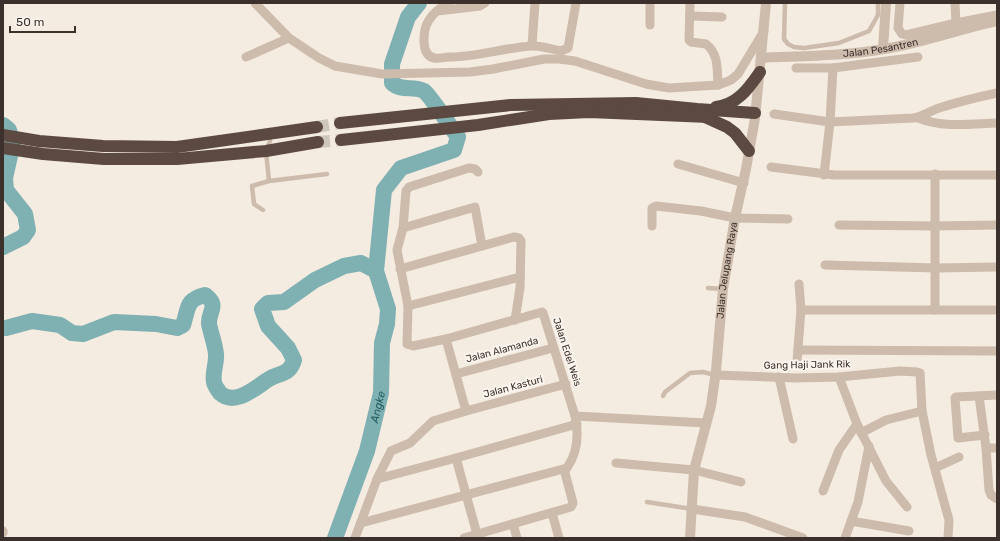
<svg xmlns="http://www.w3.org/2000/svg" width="1000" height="541" font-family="Rubik,sans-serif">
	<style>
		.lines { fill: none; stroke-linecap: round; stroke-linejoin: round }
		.river { stroke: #7fb0b2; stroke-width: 16 }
		.motorway-tunnel { stroke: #cfc6bd; stroke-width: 12; stroke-dasharray: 12 6; stroke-linecap: butt }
		.service { stroke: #cdbbac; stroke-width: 4.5 }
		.minor { stroke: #cdbbac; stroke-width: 9 }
		.tertiary { stroke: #cdbbac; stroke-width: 10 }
		.motorway { stroke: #5c4a42; stroke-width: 12 }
		.labels { text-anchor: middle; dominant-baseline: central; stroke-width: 4; stroke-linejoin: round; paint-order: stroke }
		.street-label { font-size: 10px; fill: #3b302b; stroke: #fbf5ee }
		.water-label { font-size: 11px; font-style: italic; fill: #1f5a5e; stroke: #fbf5ee }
	</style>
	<rect width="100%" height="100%" fill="#f4ebe1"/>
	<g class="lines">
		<g class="river">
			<path d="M3,125l6,5 4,13 -8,35 1,12 19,24 3,16 -5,7 -20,10"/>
			<path d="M3,328h3l26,-7 28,4 12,8 11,1 31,-12 42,2 21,4 6,-3c6,-17 2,-25 22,-30 15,11 3,16 4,29 2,10 6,20 7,30 1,9 -4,19 -2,28 0,3 4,8 6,11 15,14 36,-6 49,-14 11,-7 20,-3 25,-19l-6,-12 -20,-22 -6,-17 6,-6 16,-1 31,-22 29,-14 17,-3 15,8"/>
			<path id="s1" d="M335,538l32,-87 14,-58 1,-50 5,-19 1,-15 -12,-38 8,-81 17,-22 53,-18 4,-13c-6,-8 -28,-42 -34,-46 -11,-6 -22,1 -32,-8v-19l16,-47 11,-14"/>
		</g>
		<g class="motorway-tunnel">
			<path d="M317,127l23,-4"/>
			<path d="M318,142l23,-2"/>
		</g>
		<g class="service">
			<path d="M785,3l-1,36 4,5 6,3 10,1 35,-5 30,-12 9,-16v-12"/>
			<path d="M269,135l1,6 -4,10 3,30 58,-7"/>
			<path d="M263,210l-9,-6 -2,-18 17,-5"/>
			<path d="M708,288l15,1"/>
			<path d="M663,396l2,-4 25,-19 13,-1 12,3"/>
			<path d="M647,502l45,7"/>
		</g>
		<g class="minor">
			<path d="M255,3l34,35 30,20 16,8 47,8 88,-2 23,-3 51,-10h15l16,2 71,23 23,4 49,-3 13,-5 7,-6 26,-43"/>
			<path d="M449,3c-8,4 -15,9 -20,17 -6,9 -9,35 5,38 5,1 11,-1 15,-1 28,0 54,-9 82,-11 9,-1 20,3 30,5l7,-3 8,-45"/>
			<path d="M690,3l-1,37 2,2 15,2c13,10 11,26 12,41"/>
			<path d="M900,3l-2,25 4,6 4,1 50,-12 41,-8"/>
			<path d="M955,3l1,20"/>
			<path d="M438,11l42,-5 5,-3"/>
			<path d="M690,16l32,1"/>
			<path d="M650,25v-22"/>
			<path d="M532,45l3,-42"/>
			<path d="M246,57l43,-19"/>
			<path d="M796,68h37l-3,54 -6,53"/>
			<path d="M833,68l85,-11"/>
			<path d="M774,114l56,8 83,-4c9,-1 17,-7 26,-10 19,-6 39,-11 58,-15"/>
			<path d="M918,118c26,10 51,6 79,5"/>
			<path d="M678,164l66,19"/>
			<path d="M771,167l63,8h163"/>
			<path d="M839,225l97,1 61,-1"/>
			<path d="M652,226v-18l4,-2 45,5 34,7 53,1"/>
			<path d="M403,228l72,-21 7,39"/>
			<path d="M825,265l111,3 61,-1"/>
			<path d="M400,269l114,-32 5,1 2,3 -1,47 -5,32"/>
			<path d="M408,306l112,-29"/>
			<path d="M801,310h196"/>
			<path d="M935,310v-136"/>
			<path d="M446,339l-33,7 -6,-2 1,-38 -11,-56 6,-22 3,-37 3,-4 60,-19 6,1 3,3"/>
			<path d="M798,350l199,1"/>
			<path d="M797,361l4,-51 -2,-26"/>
			<path d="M456,374l97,-26"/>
			<path d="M715,375l80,3 44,-1 61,-6 17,1 3,1 2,38 9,44 18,65 -1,18"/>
			<path d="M779,377l14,62"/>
			<path d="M839,377l18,47 29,57 21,26"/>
			<path d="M979,396l7,52 3,42 2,5 6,4"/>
			<path d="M466,411l-20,-72 96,-27 1,1 32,103 131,7"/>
			<path d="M861,433l25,-13 36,-9"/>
			<path d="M985,435l-27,3 -3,-40 1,-1 41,-2"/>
			<path d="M986,448h11"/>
			<path d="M616,463l78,7 47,12"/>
			<path d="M935,468l24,-11"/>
			<path d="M377,479l79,-21"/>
			<path d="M823,491l16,-41 18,-26"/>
			<path d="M692,509l53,8 58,21"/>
			<path d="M552,513l7,25"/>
			<path d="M851,521l58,10"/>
			<path d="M361,523l206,-55c11,-16 12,-34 8,-52"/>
			<path d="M513,524l4,14"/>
			<path d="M3,531v2"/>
			<path d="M355,538l22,-59 14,-28 19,-8 23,-22 33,-10 100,-27"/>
			<path d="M464,538l107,-31 2,-4 -9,-34"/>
			<path d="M478,538l-22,-80 121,-34"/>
			<path d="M845,538l13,-36 11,-56"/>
		</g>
		<g class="tertiary">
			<path d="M883,49l3,-46"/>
			<path id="s2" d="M761,58c41,-2 83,-2 123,-9 38,-6 75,-20 113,-28"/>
			<path id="s3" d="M690,538l4,-68 17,-64 5,-35 7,-82 12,-71 11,-49 9,-51 11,-115"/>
		</g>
		<g class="motorway">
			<path d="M716,107c22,-3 32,-18 44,-35"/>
			<path d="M705,117l22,10 8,6 14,18"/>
			<path d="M340,123l171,-18 125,-2 61,6 58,4"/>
			<path d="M3,135l36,6 64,5 74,1 140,-20"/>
			<path d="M341,140l137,-15 71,-11 40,-2 120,5"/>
			<path d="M3,148l40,6 61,5h73l89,-8 52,-9"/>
		</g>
	</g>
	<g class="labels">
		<g class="street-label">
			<text stroke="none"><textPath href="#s2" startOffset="120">Jalan Pesantren</textPath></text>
			<text stroke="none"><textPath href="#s3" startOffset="271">Jalan Jelupang Raya</textPath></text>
			<text transform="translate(502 350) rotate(-15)">Jalan Alamanda</text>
			<text transform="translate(567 352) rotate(72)">Jalan Edel Weis</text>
			<text transform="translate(807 365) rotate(-1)">Gang Haji Jank Rik</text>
			<text transform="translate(513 387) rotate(-15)">Jalan Kasturi</text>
		</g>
		<g class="water-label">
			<text stroke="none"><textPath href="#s1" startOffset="138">Angke</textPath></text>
		</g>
	</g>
	<rect width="1000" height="541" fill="none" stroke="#3b302b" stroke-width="8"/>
	<path d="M10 26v6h65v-6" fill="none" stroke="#3b302b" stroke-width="2"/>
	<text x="16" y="26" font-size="12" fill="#3b302b" stroke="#fbf5ee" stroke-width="3" paint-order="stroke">50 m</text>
</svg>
